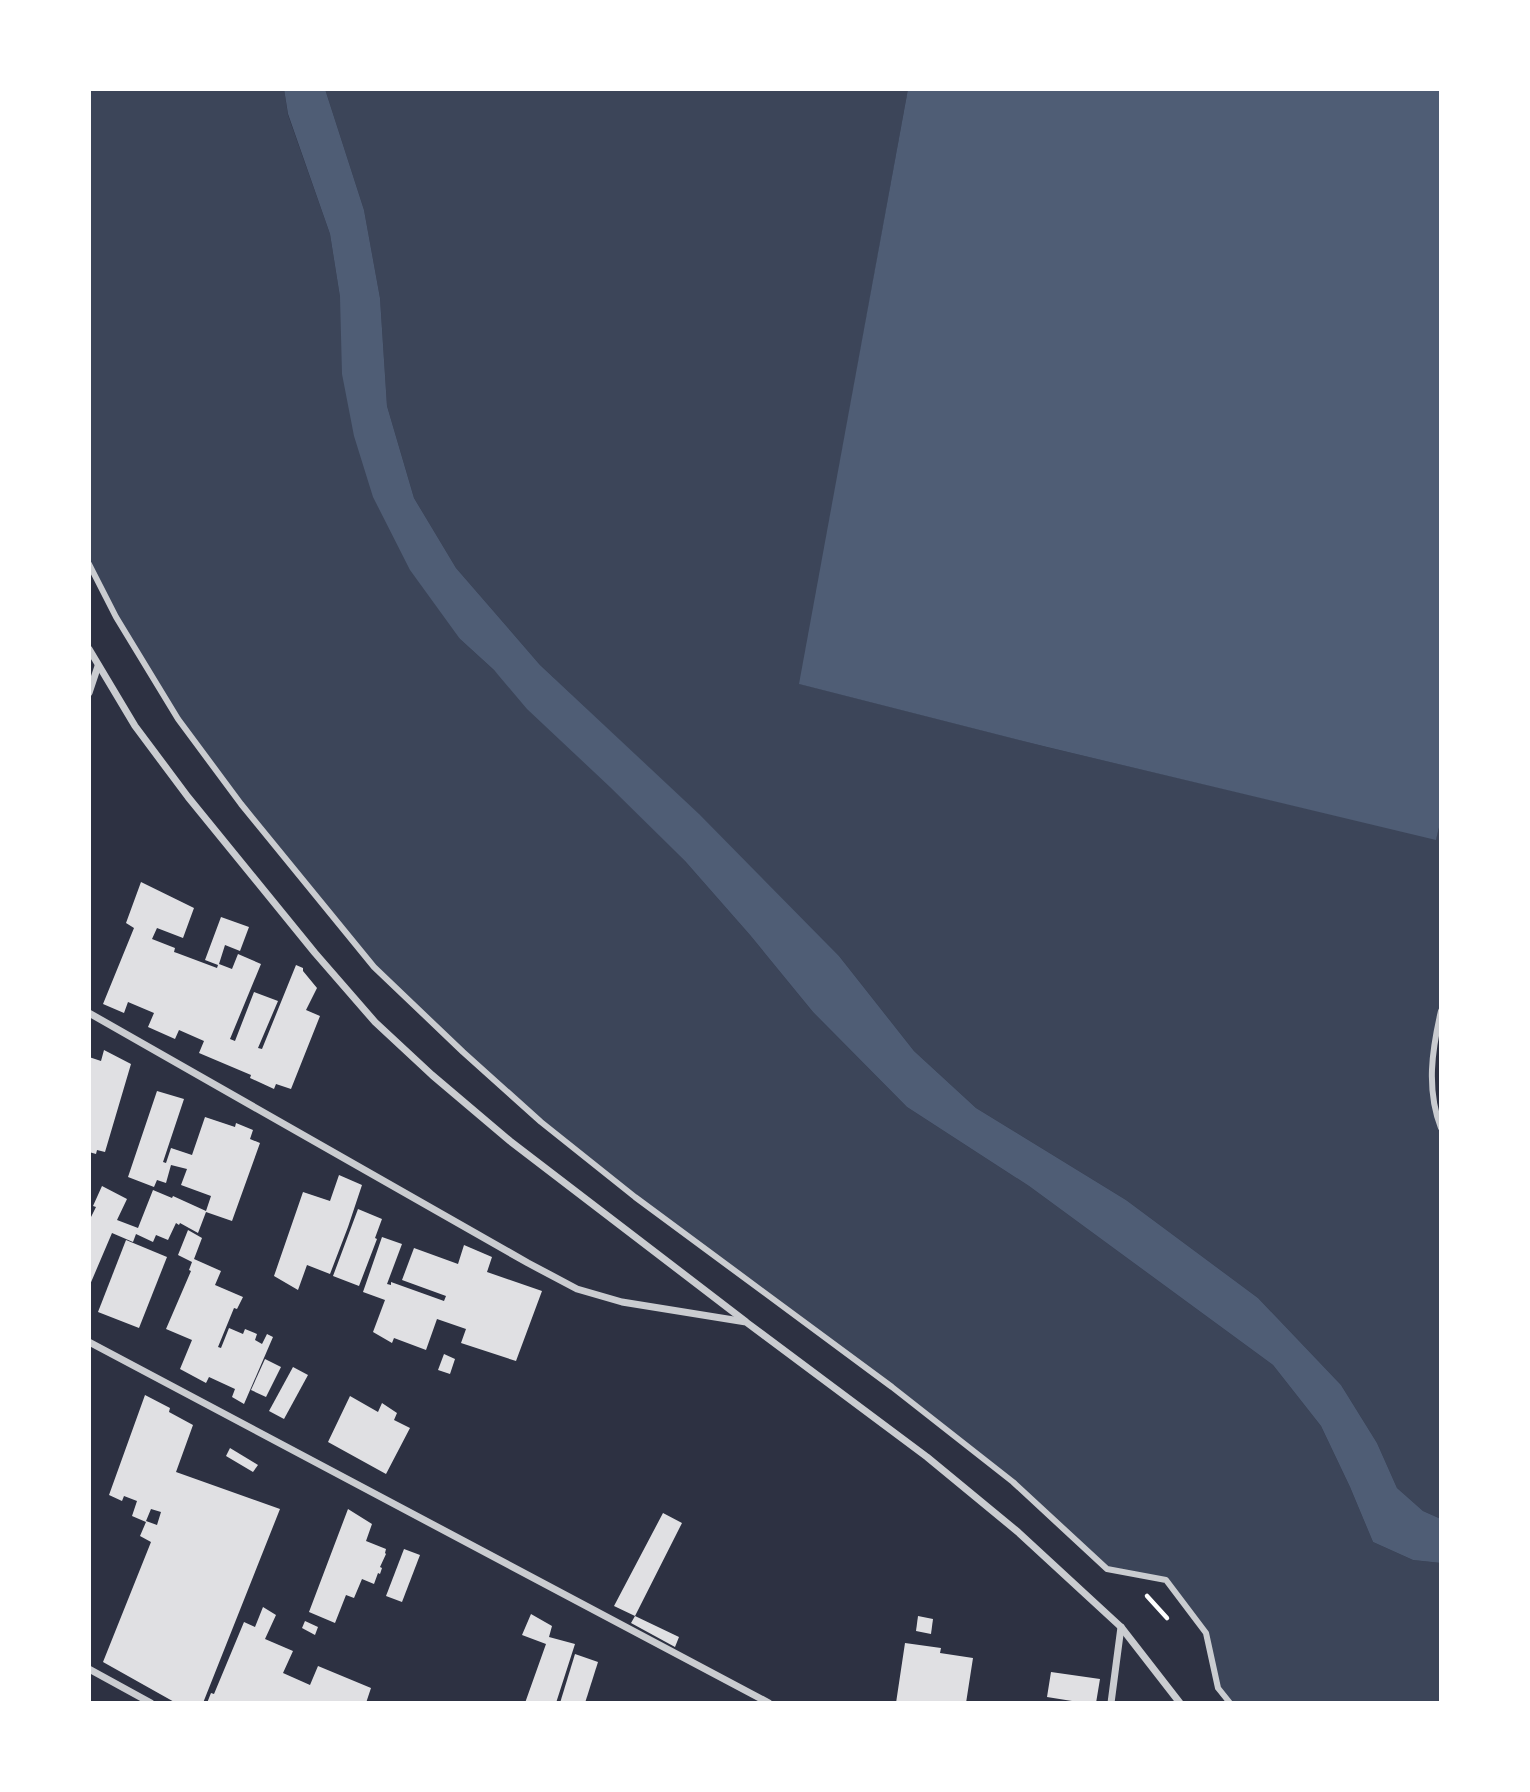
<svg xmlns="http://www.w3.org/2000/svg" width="1530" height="1792" font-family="Georgia,serif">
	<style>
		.green { fill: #3c4559 }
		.water { fill: #4f5d75 }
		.building { fill: #e0e0e3; fill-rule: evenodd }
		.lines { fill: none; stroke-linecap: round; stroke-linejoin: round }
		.path { stroke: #fff; stroke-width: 4.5 }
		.pedestrian { stroke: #caccd0; stroke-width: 6 }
		.minor { stroke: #caccd0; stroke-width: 7 }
	</style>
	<rect width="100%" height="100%" fill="#2d3142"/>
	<g class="green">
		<path d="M89,89h195l4,26 42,119 10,63 120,342 34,31 191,191 65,74 63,77 94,95 122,79 244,179 48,61 29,61 23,55 40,18 28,3v140h-211l-12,-15 -12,-55 -40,-53 -59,-11 -94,-87 -472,-360 -167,-155 -133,-163 -63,-85 -62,-101 -27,-54z"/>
		<path d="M325,89h583l-108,595 247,63 389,92 5,-20v192l-11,67 11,50v391l-18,-8 -26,-23 -20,-45 -36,-58 -83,-87 -132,-98 -150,-92 -62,-57 -75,-95 -141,-142 -158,-149 -84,-97 -42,-70 -27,-92 -7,-108 -16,-88z"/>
	</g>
	<g class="water">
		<path d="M284,89h41l39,121 16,88 7,108 27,92 42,70 84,97 159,149 140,142 75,95 62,57 150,92 132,98 83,87 36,58 20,45 26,23 18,8v44l-28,-3 -40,-18 -23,-55 -29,-61 -48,-61 -244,-179 -122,-79 -94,-95 -63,-77 -65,-74 -75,-74 -83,-78 -33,-39 -34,-31 -50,-69 -37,-73 -19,-61 -12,-62 -2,-77 -10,-63 -42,-120z"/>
		<path d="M908,89h533v730l-5,21 -389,-93 -248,-63z"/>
	</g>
	<g class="building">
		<path d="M141,882l53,26 -11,30 -26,-10 -5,11 23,9 -1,4 3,1 40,15 1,-3 -13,-5 16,-43 28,10 -9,24 -15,-6 -6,19 13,5 6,-15 23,10 -31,75 5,2 19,-49 24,9 -20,47 4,1 34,-84 7,3v3l14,17 -11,22 14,6 -29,73 -15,-5 -2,5 -24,-11 1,-3 -52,-22 5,-12 -25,-11 -4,9 -27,-12 6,-14 -26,-11 -4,11 -21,-9 31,-76 -8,-5z"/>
		<path d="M104,1050l27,14 -26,88 -8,-2 -1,4 -7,-2v-95l12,4z"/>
		<path d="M157,1091l27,8 -21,63 3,1 5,-15 21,7 13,-38 30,10 1,-4 17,7 -3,9 10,4 -28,78 -26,-9 -8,21 -18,-10 -1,2 -3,-2 -8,17 -12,-5 -3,7 -17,-8 -3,8 -21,-9 -23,54v-66l7,-14 -3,-1 9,-20 25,13 -10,21 21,8 15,-38 19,8 1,-2 33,15 5,-15 -30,-11 6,-16 -16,-4 -5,18 -9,-3 -3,7 -26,-10z"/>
		<path d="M339,1175l23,10 -14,42 -18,47 -23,-9 -9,25 -24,-14 29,-84 27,9z"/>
		<path d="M358,1209l24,10 -7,19 2,1 -18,47 -26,-10z"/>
		<path d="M188,1230l14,8 -8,21 27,12 -6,14 28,12 -6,12 -3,-1 -16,39 3,1 8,-20 14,6 2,-5 12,5 -2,6 7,4 5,-10 6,3 -29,67 -12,-7 3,-8 -26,-12 -3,6 -26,-14 12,-29 -26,-11 25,-58 -2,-1 3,-8 -14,-7z"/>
		<path d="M382,1237l20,7 -15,40 4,1v-3l53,19 2,-5 -44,-16 12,-32 44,16 6,-19 28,12 -5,15 55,19 -26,70 -55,-18 5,-14 -29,-10 -11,31 -32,-12 -2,5 -19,-11 12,-32 -22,-8z"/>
		<path d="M126,1240l41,17 -28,71 -41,-16z"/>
		<path d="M444,1354l11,5 -5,15 -12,-4z"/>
		<path d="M265,1359l16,8 -15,30 -15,-7z"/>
		<path d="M293,1367l15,8 -24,44 -15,-8z"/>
		<path d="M145,1395l25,13 -1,4 24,13 -17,47 104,37 -77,194h-27l-73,-41 48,-120 -11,-6 6,-14 -14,-6 5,-15 -13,-5 -2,5 -13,-6zM151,1509l10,3 -4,13 -11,-4z"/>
		<path d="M350,1396l28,16 4,-9 15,10 -3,7 16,8 -24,46 -58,-32z"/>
		<path d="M230,1448l28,17 -5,7 -27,-16z"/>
		<path d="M348,1509l24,15 -6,17 20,8 -1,4 1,1 -6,13 2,1 -2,6 -2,-1 -4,11 -12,-5 -8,19 -8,-3 -11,28 -26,-11z"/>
		<path d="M663,1513l19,10 -1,2 -46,91 44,21 -4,10 -44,-24 4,-7 -21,-10z"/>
		<path d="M404,1549l16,6 -18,47 -16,-6z"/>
		<path d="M263,1607l13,8 -11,24 28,12 -10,22 27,12 8,-19 53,22 -5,15h-159l4,-10 3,1 30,-72 11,5z"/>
		<path d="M531,1614l21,12 -3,11 26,7 -19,59h-31l21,-59 -24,-9z"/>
		<path d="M918,1616l15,3 -2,15 -15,-3z"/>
		<path d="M305,1621l13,6 -3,8 -13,-7z"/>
		<path d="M905,1643l36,5 -1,5 33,5 -7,45h-70z"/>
		<path d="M575,1654l23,8 -13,41h-25z"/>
		<path d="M1051,1672l49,7 -4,24h-24v-2l-25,-4z"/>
	</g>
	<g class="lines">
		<path class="path" d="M1147,1596l20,22"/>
		<g class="pedestrian">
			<path d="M89,564l27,53 62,102 63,85 133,163 89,85 78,70 94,75 257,190 121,95 94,87 59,11 40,53 12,55 12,15"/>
			<path d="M1441,1011c-9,39 -15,78 0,117"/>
		</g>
		<g class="minor">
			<path d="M89,649l46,77 53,71 127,156 60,69 57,53 78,66 235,180"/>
			<path d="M89,693l9,-27"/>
			<path d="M89,1013l439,250 49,26 45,13 124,20 181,135 91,75 103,95 59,76"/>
			<path d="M89,1342l680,361"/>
			<path d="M89,1669l62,34"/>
			<path d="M1111,1703l10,-76"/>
		</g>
	</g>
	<rect width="1530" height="1792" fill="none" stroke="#ffffff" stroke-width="182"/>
</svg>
